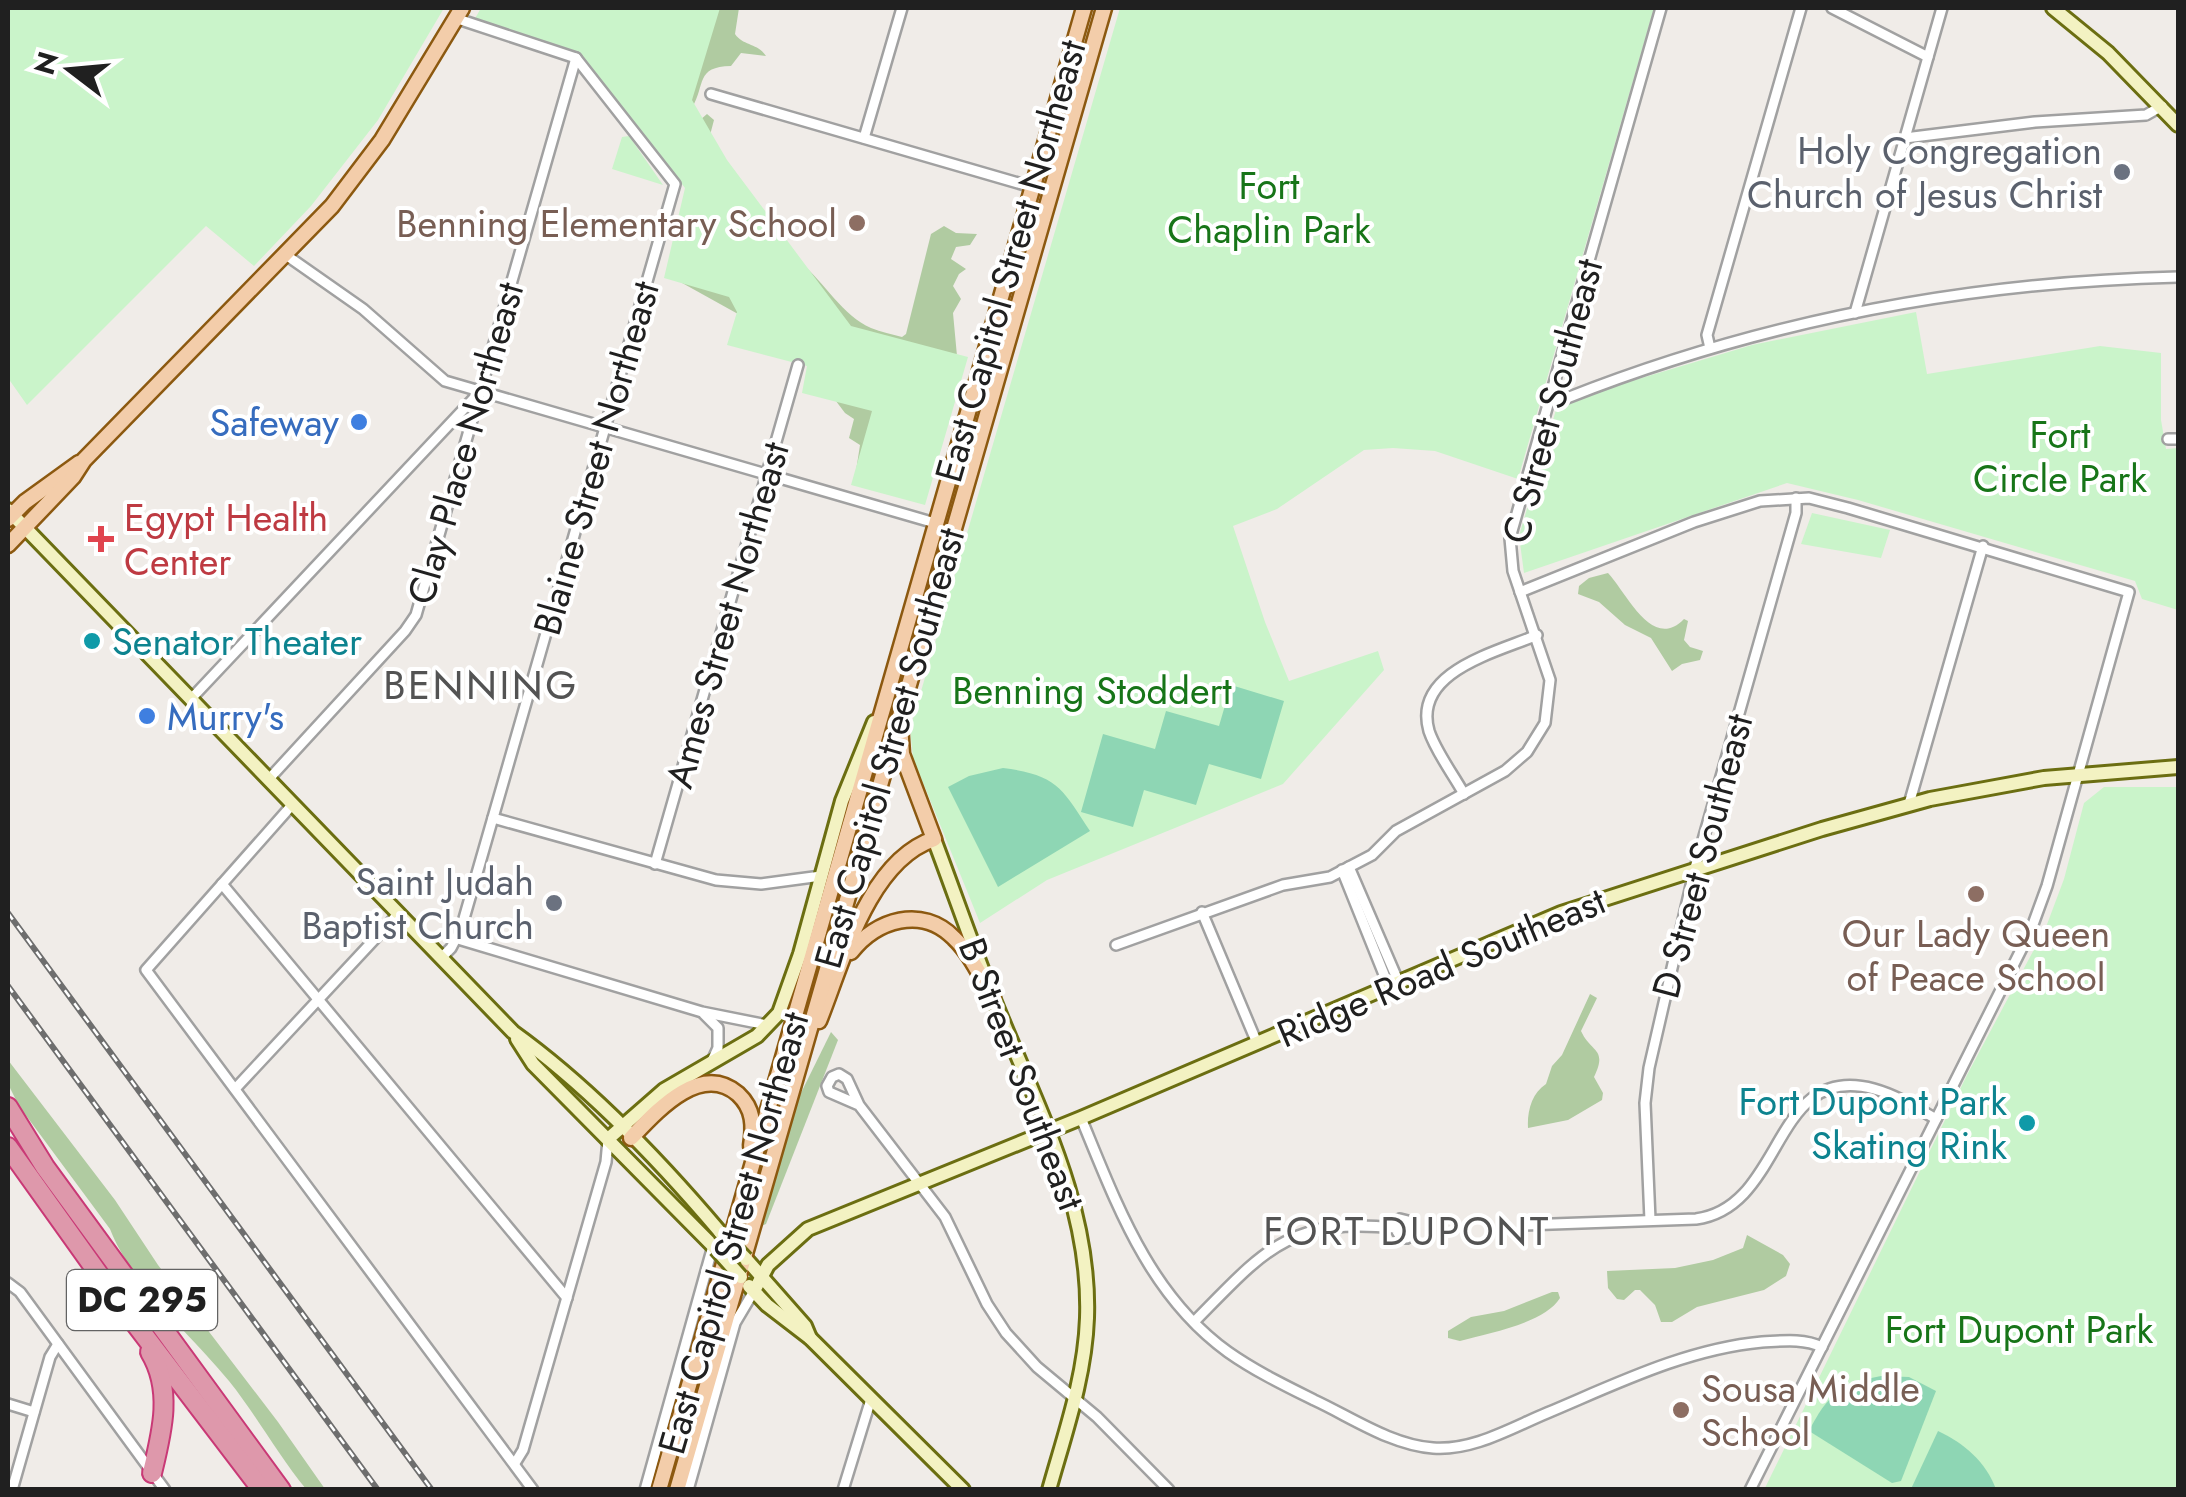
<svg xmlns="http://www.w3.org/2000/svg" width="2186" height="1497" font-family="Jost,sans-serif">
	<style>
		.forest { fill: #b0cba1 }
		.park { fill: #caf4ca }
		.pitch { fill: #8ed6b4 }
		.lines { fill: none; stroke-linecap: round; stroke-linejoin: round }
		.street-casing { stroke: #a1a1a1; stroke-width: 14 }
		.secondary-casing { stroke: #6b6e11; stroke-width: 18 }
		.primary-casing { stroke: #8c5910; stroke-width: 19 }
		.highway-casing { stroke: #c93976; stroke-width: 22 }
		.street { stroke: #fff; stroke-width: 9 }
		.secondary { stroke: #f3f2c2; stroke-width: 12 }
		.primary { stroke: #f3cdaa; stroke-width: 14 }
		.highway { stroke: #de98ab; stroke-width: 18 }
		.rail-casing { stroke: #6e6e6e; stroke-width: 6 }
		.rail { stroke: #fff; stroke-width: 2.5; stroke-dasharray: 8; stroke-linecap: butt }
		.secondary-bridge-casing { stroke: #6b6e11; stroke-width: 18; stroke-linecap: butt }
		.secondary-bridge { stroke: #f3f2c2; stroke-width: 12 }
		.worship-dot { fill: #6b7280; stroke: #fff; stroke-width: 4 }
		.education-dot { fill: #8d6e63; stroke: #fff; stroke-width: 4 }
		.shop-dot { fill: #3f7fe0; stroke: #fff; stroke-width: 4 }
		.health-dot { fill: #e0444e; stroke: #fff; stroke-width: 4 }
		.culture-dot { fill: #0f9aa8; stroke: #fff; stroke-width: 4 }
		.labels { text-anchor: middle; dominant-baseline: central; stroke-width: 8; stroke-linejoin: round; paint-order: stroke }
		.shield { fill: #fff; stroke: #636363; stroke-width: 2.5 }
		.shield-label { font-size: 35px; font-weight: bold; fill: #202020 }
		.worship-label { font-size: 38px; fill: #5b616d; stroke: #fff; text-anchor: end }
		.park-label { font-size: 38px; fill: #177518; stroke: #fff }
		.education-label { font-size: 38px; fill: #785e54; stroke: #fff; text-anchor: end }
		.street-label { font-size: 38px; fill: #202020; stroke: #fff }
		.shop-label { font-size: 38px; fill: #366cbe; stroke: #fff; text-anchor: end }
		.health-label { font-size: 38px; fill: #be3a42; stroke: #fff; text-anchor: start }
		.culture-label { font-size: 38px; fill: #0d838f; stroke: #fff; text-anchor: start }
		.neighbourhood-label { font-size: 40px; letter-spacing: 2.5px; fill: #535353; stroke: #fff }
	</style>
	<rect width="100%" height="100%" fill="#f0ece8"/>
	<g class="forest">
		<path d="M657,8h82l-4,26c8,12 23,9 31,22l-25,-3 -10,13c-36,1 -25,18 -39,42z"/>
		<path d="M707,114l7,6 -5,19 92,124c23,19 42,53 70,65 10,4 21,6 31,9l4,-3 25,-100 13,-8 12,7 21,1 -7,11 -14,2 -5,12 15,10 -7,5 -6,12 8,13 -8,14 4,43 -101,115 4,-26 -11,-7 5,-19 -9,-6 -37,-49 -70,-50 -63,-35 25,-159z"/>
		<path d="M1608,573c19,20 44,79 76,46l4,2 -4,19 6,7 13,4 -3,9 -18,4 -10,7 -21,-33 -26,-13 -26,-23 -21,-8 1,-8 10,-8z"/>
		<path d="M1590,994l7,4 -16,33c10,22 27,17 13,46l9,16 -1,7 -34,20 -40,8c-1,-17 4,-35 18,-44l6,-18 10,-11z"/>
		<path d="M831,1032l7,8 -72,184 -7,3 39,-128z"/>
		<path d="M8,1060l107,140 43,65 120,157 47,67h-19c-28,-34 -49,-73 -77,-108 -37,-45 -99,-99 -119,-152l-91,-123 -10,-20z"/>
		<path d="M1747,1235l36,20 7,9 -4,12 -22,14 -67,17 -25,15h-11l-6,-17 -15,-15h-5l-11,10 -7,-1 -9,-11 -1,-17 68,-3 38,-8 30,-12z"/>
		<path d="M1552,1292h6l2,6c-15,25 -71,35 -100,43l-12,-3v-7l23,-14 33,-6z"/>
	</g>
	<g class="park">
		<path d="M8,8h436l-66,112 -67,86 -57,60 -48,-40 -179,179 -19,-27z"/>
		<path d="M481,8h239l-28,92 35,60 124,166 117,31 -43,148 -74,-20 21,-74 -70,-18 5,-27 -80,-21 10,-33 -8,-15 -65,-19 21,-90 -92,-118 -20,-19 -100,-29z"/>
		<path d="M1120,8h534l-136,471 -83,-28 -42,-3 -29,2 -87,59 -44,17 32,96 24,59 89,-30 6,19 -101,114 -236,96 -67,43 -67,-165 -3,-29z"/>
		<path d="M629,136l34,49 -51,-16 10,-32z"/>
		<path d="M1916,312l11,62 173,-28 61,7v67l5,29 12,-1v162l-36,-11 -7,-18 -277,-81 -71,-17 -263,90 -5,-37 39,-133 194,-58z"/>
		<path d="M1812,513l78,17 -9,28 -80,-14z"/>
		<path d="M2104,787h74v702l-414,1 203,-415 79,-148 18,-48 20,-76z"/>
	</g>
	<g class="pitch">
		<path d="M1231,685l53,16 -23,78 -52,-15 -13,41 -52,-15 -11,37 -52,-15 22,-78 52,15 11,-38 53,15z"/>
		<path d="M1003,768c54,7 59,20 87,63l-92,56 -50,-100 21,-11z"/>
		<path d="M1881,1376l28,1 27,14 -35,90 -9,2 -83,-52c18,-36 32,-47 72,-55z"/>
		<path d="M1938,1431c27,13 47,30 58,58h-85z"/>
	</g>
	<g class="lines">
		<defs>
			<g id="street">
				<path d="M1832,8l96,49"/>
				<path d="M711,94l321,93"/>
				<path d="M864,138l38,-130"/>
				<path d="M1905,138l130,-16 111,-7 16,-9"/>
				<path d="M286,255l77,54 82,72 490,142"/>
				<path d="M1855,313l87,-305"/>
				<path d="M1710,348l-3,-13 94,-327"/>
				<path d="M1549,399l18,-1c195,-77 402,-116 611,-121"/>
				<path d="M2168,439h10"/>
				<path d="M1520,592l174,-70 66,-21 49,-3 39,10 281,84 -82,294 -16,44 -281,560"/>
				<path d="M190,700l286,-304"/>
				<path d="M268,780l137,-149 11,-16 160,-557"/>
				<path d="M1464,794c-11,-20 -28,-42 -35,-63 -17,-60 69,-79 108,-96"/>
				<path d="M1909,804l74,-258"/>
				<path d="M292,805l-146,165 387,520"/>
				<path d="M493,818l223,62 45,4 60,-8"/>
				<path d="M655,864l143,-499"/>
				<path d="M1349,867l50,116"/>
				<path d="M1342,870l47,117"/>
				<path d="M222,884l345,414"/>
				<path d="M1202,912l55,131"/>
				<path d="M458,939l244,73 65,13"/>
				<path d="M1116,945l167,-60 47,-8 42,-22 24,-24 109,-60 22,-19 18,-29 5,-43 -37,-109 -3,-33 151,-530"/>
				<path d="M441,958l10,-10 10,-19 214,-745 -99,-126 -121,-40"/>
				<path d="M704,1014l14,14v20l-6,13"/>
				<path d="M235,1089l163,-175"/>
				<path d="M859,1105l-30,-13 -2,-6 5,-9 7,-3 8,5 12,26 86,112 42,87 19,29 31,34 60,50 72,73"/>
				<path d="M1081,1118c36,87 68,177 147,234 27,19 56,33 86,48 37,17 77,45 119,48 40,3 78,-20 114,-35 69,-29 139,-64 215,-71 20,-1 41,-4 60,5"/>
				<path d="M1650,1220l-5,-117 4,-35 46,-200 101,-355v-15"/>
				<path d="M1524,1225l172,-6c90,-12 75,-158 178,-130 22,6 43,19 62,30"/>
				<path d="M8,1283l12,9 145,198"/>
				<path d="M1194,1322c70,-71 94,-105 201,-94l5,-9 8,2 5,8 -6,9h-6l-6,-10"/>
				<path d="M8,1404l26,8"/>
				<path d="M515,1463l8,-13 6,-21 77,-267 2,-22"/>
				<path d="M12,1490l38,-133 8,-13"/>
				<path d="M645,1490l68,-244"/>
				<path d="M688,1490l47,-167 19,-32"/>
				<path d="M843,1490l28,-91"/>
			</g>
			<g id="secondary">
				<path d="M2053,8l55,45 70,72"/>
				<path d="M8,510l505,522c75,54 147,129 207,200"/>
				<path d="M934,839c20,53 38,106 59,158 41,105 98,205 94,321 -2,59 -22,115 -38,172"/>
				<path d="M517,1039l16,25 183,185"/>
				<path d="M608,1139l56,-49 93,-54 22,-23 21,-59 42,-153 32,-79"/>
				<path d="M746,1259l59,67 5,12"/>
				<path d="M749,1286l18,19 43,33 153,152"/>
				<path d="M754,1291l14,-26 40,-36 273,-111 480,-205 261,-84 108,-30 114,-21 134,-11"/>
			</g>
			<g id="primary">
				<path d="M8,519l17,-17 54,-39"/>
				<path d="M8,545l65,-68 11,-17 248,-254 50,-66 80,-132"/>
				<path d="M851,952c25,-32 71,-47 103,-14 17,16 27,40 39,59"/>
				<path d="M819,1021c23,-57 49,-160 115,-182l-32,-85 -2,-30"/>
				<path d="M631,1138c24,-25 69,-77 107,-44 16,15 16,32 13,52"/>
				<path d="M659,1490l425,-1482"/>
				<path d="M677,1490l427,-1482"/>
			</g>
			<g id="highway">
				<path d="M8,1107l37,60 236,323"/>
				<path d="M8,1147l110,154 144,189"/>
				<path d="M150,1352c23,38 12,80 2,121"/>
			</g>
		</defs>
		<use href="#street" class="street-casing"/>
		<use href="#secondary" class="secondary-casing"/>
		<use href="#primary" class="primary-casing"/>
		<use href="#highway" class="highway-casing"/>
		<use href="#street" class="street"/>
		<use href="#secondary" class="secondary"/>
		<use href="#primary" class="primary"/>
		<use href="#highway" class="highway"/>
		<defs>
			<g id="rail">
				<path d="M8,913l424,577"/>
				<path d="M8,986l370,504"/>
			</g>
		</defs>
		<use href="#rail" class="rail-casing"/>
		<use href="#rail" class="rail"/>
		<defs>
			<g id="secondary-bridge">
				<path d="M720,1232l26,27"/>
				<path d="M716,1249l25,28"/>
			</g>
		</defs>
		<use href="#secondary-bridge" class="secondary-bridge-casing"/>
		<use href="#secondary-bridge" class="secondary-bridge"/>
	</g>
	<g class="worship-dot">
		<circle cx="2122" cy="172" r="10"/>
		<circle cx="554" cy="903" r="10"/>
	</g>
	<g class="education-dot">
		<circle cx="857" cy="223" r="10"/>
		<circle cx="1976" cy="894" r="10"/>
		<circle cx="1681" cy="1410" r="10"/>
	</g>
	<g class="shop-dot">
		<circle cx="359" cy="422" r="10"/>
		<circle cx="147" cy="716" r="10"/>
	</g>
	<path class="health-dot" d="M96 524h10v10h10v10h-10v10h-10v-10h-10v-10h10z"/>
	<g class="culture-dot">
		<circle cx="92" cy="641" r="10"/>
		<circle cx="2027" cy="1123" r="10"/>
	</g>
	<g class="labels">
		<rect class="shield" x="67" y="1270" width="150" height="60" rx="8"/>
		<g class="shield-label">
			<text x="142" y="1300">DC 295</text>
		</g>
		<g class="worship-label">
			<text x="2102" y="150">Holy Congregation<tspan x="2102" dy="44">Church of Jesus Christ</tspan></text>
			<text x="534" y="881">Saint Judah<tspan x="534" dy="44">Baptist Church</tspan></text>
		</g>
		<g class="park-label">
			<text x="1269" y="185">Fort<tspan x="1269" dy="44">Chaplin Park</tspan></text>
			<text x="2060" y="434">Fort<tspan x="2060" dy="44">Circle Park</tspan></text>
			<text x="1092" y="690">Benning Stoddert</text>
			<text x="2019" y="1329">Fort Dupont Park</text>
		</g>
		<g class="education-label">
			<text x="837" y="223">Benning Elementary School</text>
			<text x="1976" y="933" text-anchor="middle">Our Lady Queen<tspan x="1976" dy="44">of Peace School</tspan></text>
			<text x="1701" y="1388" text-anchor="start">Sousa Middle<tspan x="1701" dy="44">School</tspan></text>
		</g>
		<g class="street-label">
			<text transform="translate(1010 261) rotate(-74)">East Capitol Street Northeast</text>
			<text transform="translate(1552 401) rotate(-75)">C Street Southeast</text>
			<text transform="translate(465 443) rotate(-74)">Clay Place Northeast</text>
			<text transform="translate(596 458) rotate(-74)">Blaine Street Northeast</text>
			<text transform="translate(727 615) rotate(-74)">Ames Street Northeast</text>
			<text transform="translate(889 748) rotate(-74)">East Capitol Street Southeast</text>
			<text transform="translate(1702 856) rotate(-75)">D Street Southeast</text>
			<text transform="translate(1441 967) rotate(-23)">Ridge Road Southeast</text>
			<text transform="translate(1022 1074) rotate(69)">B Street Southeast</text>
			<text transform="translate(733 1233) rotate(-74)">East Capitol Street Northeast</text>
		</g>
		<g class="shop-label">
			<text x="339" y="422">Safeway</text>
			<text x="167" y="716" text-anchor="start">Murry's</text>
		</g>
		<g class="health-label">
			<text x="124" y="517">Egypt Health<tspan x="124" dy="44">Center</tspan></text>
		</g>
		<g class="culture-label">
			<text x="112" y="641">Senator Theater</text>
			<text x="2007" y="1101" text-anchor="end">Fort Dupont Park<tspan x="2007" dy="44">Skating Rink</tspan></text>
		</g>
		<g class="neighbourhood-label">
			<text x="481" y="685">BENNING</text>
			<text x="1407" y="1231">FORT DUPONT</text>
		</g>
	</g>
	<rect width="2186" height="1497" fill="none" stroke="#202020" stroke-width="20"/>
	<g transform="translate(70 70) rotate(286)" stroke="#ffffff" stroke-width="8" paint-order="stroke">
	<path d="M0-8L18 38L0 25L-18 38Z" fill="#202020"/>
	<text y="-15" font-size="28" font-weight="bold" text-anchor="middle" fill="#202020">N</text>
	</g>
</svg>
